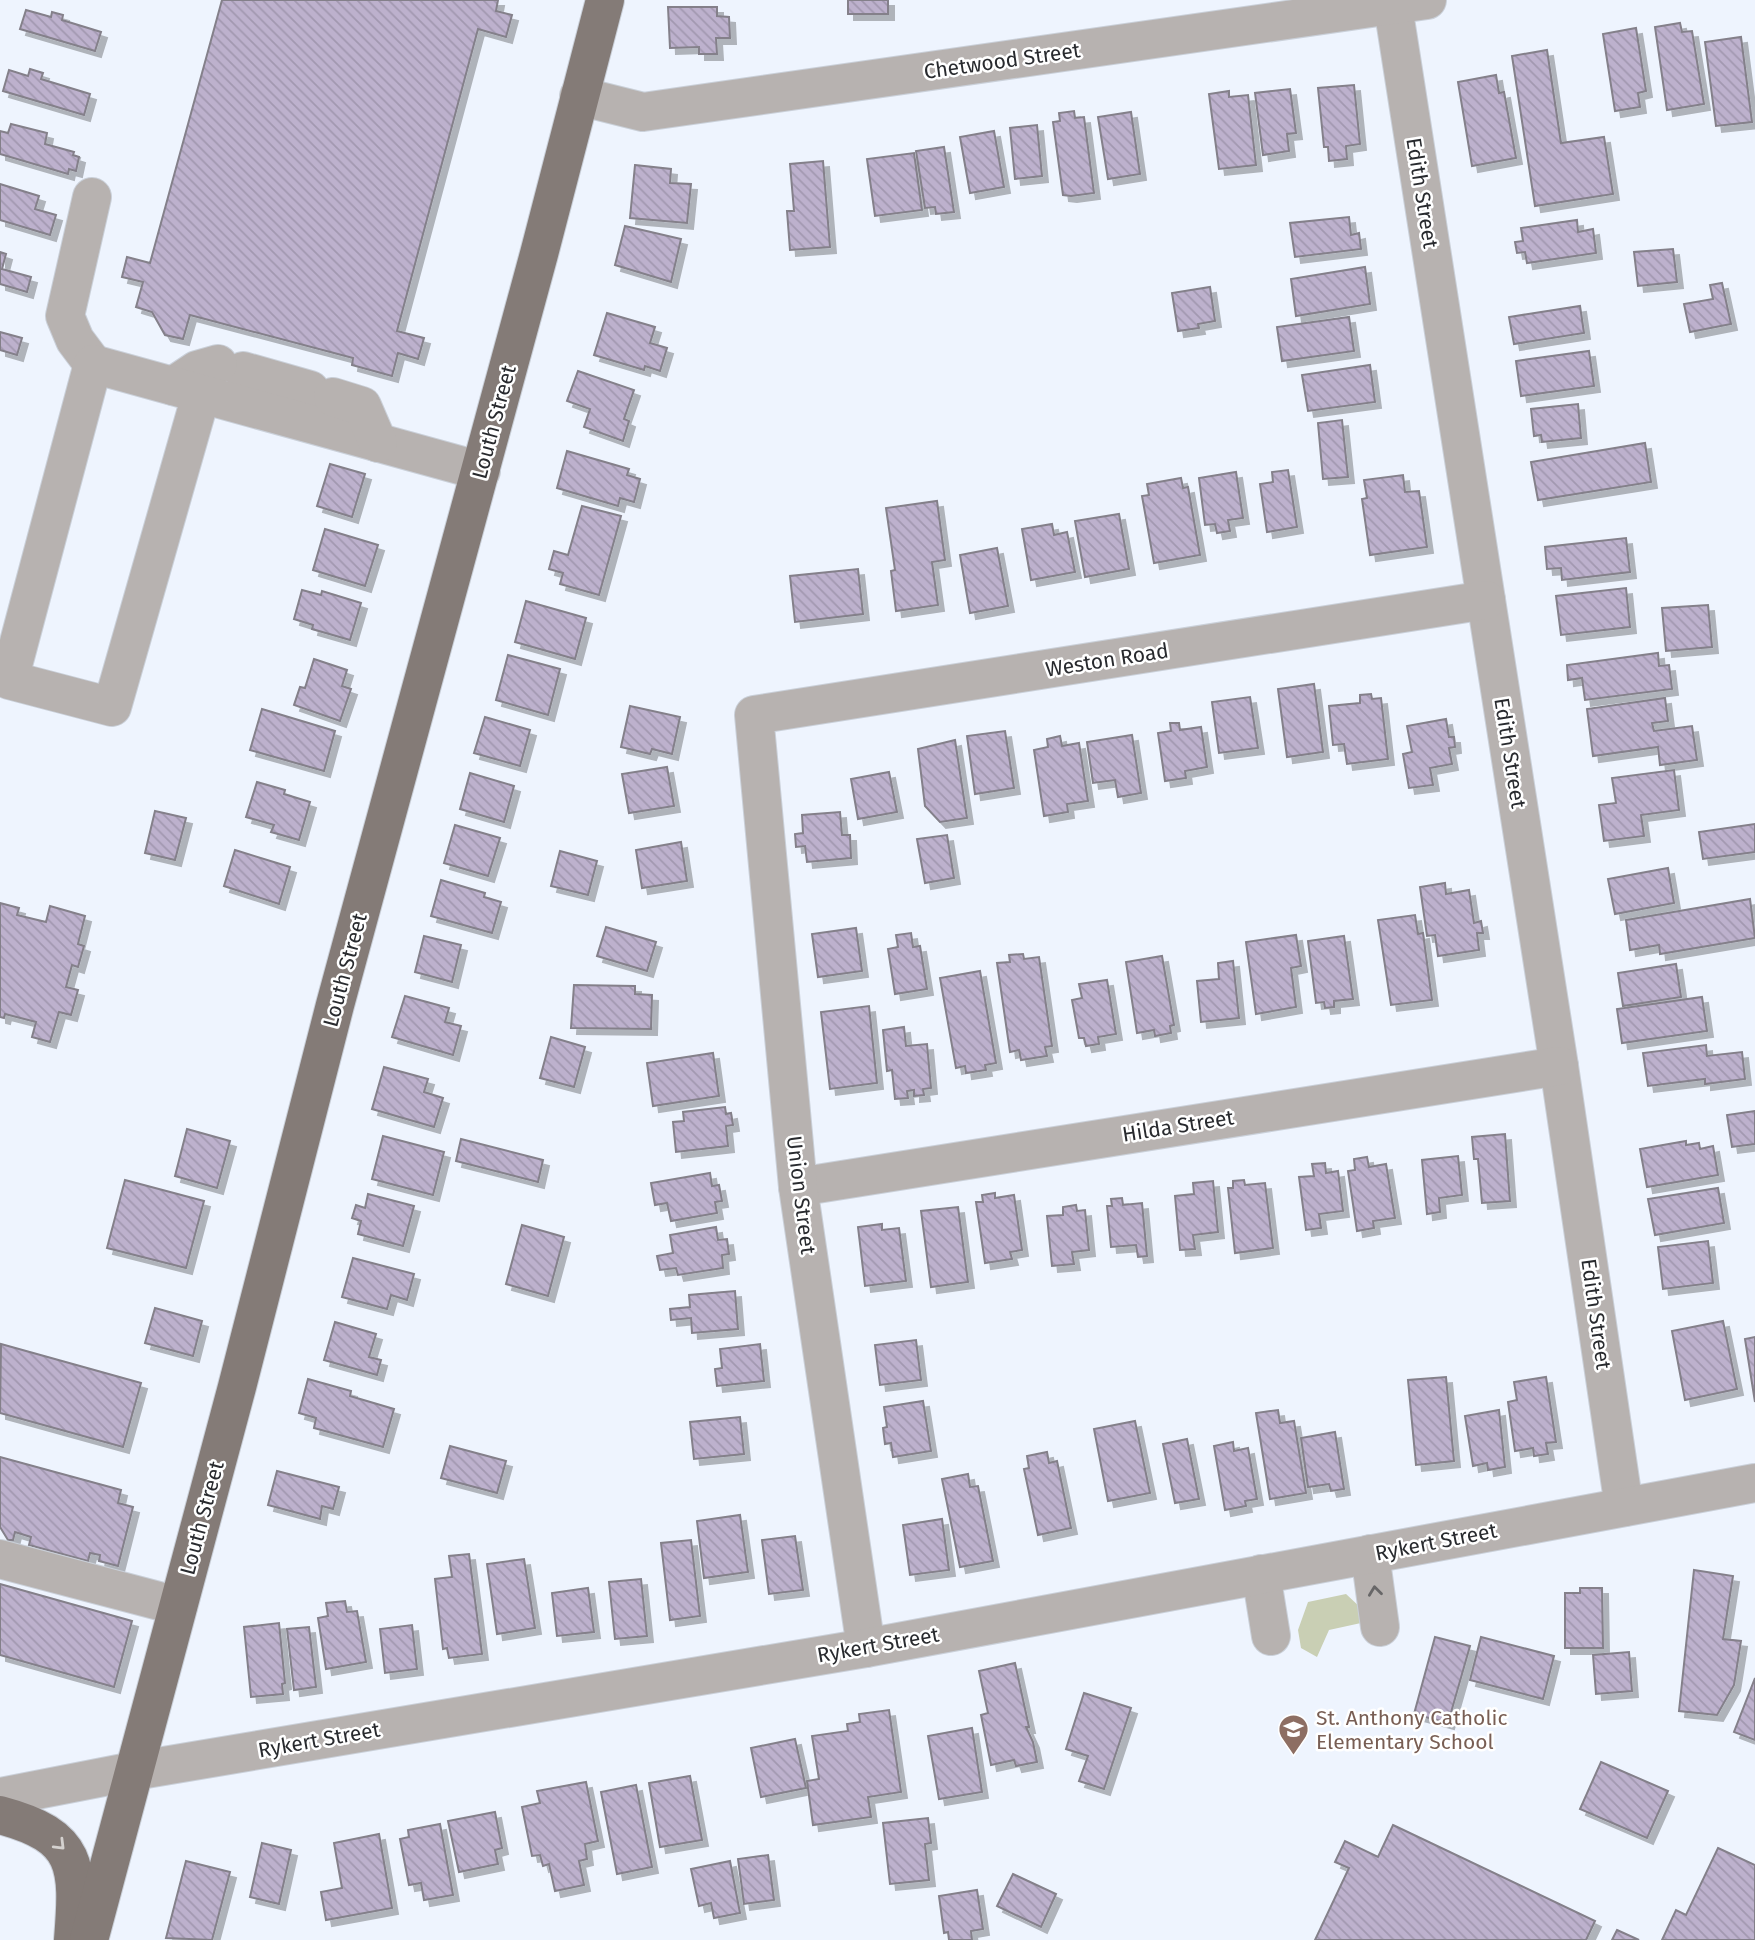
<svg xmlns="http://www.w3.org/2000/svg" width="1755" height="1940" font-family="'Fira Sans',sans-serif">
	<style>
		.green { fill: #c9cfb4 }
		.building { fill: url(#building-back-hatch); stroke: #84808a; stroke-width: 2; filter: url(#shadow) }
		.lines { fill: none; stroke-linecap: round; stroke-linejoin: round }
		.minor-casing { stroke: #cad0d9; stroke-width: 40 }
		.major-casing { stroke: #cad0d9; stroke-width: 40 }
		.minor { stroke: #b7b2b0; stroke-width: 38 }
		.major { stroke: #847b77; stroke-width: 38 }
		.oneway { stroke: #686768 }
		.oneway2 { stroke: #d4d1cf }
		.labels { text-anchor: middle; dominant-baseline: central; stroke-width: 5; stroke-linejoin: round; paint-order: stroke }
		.street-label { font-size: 21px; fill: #282a2e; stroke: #fff }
		.education-label { font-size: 21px; fill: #785e54; stroke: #fff; text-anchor: start }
	</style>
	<defs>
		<pattern id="building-back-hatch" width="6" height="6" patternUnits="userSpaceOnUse" patternTransform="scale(1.75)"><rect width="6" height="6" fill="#bdb1cd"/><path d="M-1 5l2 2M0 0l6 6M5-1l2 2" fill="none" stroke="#a298b0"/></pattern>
		<filter id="shadow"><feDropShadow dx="6" dy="6" stdDeviation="0" flood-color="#0004"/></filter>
	</defs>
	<rect width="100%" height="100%" fill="#eef4fe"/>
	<path class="green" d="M1346,1594l15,14v15l-32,7 -12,27 -16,-9 -3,-18 10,-28z"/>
	<g class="building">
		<path d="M222,0h276l-2,11 16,4 -6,22 -28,-8 -81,302 27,7 -6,21 -20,-6 -6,23 -40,-11 1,-7 -163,-43 -7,24 -18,-4 -13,-23 -16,-5 7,-25 -21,-5 5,-20 23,6z"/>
		<rect x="848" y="0" width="40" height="14"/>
		<path d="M668,7h49v9l12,1 1,21h-14l1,16h-18v-7l-29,1z"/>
		<path d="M26,10l25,7 1,-5 11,3 -1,5 39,12 -6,19 -75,-22z"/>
		<path d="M1680,23l2,9 10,-1 12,73 -37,6 -12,-83z"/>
		<path d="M1636,28l10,63 -8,2 2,14 -25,4 -12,-77z"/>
		<path d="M1741,37l11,85 -36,4 -11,-84z"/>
		<path d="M1547,50l14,93 43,-6 9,57 -78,12 -23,-150z"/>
		<path d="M30,69l13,4 -2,6 49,15 -6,21 -81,-24 6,-21 19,6z"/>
		<path d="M1496,75l3,18 5,-1 12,66 -44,8 -14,-84z"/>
		<path d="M1354,85l6,59 -14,2 1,13 -18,2 -1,-14h-4l-6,-59z"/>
		<path d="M1290,89l6,44 -9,1 2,17 -26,4 -8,-62z"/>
		<path d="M1229,91v6l19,-2 8,70 -37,4 -10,-75z"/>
		<path d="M1074,111l1,7 9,-1 10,76 -23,3 -8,-1 -10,-73 7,-1 -1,-8z"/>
		<path d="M1131,112l9,62 -32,5 -10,-62z"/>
		<path d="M11,124l36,9 -2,11 29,8 -1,3 6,2 -3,14 -7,-2 -1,5 -68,-20v-23l8,2z"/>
		<path d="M1037,125l5,51 -27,3 -5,-51z"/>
		<path d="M994,131l10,56 -34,6 -10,-56z"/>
		<path d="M944,147l10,65 -18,2 -1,-7 -10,1 -9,-57z"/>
		<path d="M914,153l8,57 -47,6 -8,-57z"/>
		<path d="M823,161l7,86 -40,3 -3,-39h7l-4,-47z"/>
		<path d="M635,165l36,4 -1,14 21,1 -4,39 -57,-5z"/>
		<path d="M0,184l39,12 -4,13 21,6 -6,20 -50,-15z"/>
		<path d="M1349,217l2,18 8,-2 2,16 -66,8 -5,-34z"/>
		<path d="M1577,220l1,12 15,-3 3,24 -69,10 -2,-11 -8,1 -2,-11 8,-1 -2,-13z"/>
		<path d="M625,226l56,13 -10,43 -56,-17z"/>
		<path d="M1673,249l4,33 -39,4 -4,-34z"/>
		<path d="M0,252l6,2 -4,15 29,8 -4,15 -27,-8z"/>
		<path d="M1365,267l5,37 -74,12 -5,-37z"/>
		<path d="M1722,283l9,41 -41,8 -6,-28 29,-5 -3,-14z"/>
		<path d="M1210,287l5,34 -17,3 1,4 -21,3 -6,-38z"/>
		<path d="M1580,306l4,27 -70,11 -5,-27z"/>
		<path d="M607,313l48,14 -5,16 17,5 -7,23 -15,-5 -1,4 -50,-15z"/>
		<path d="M1349,317l5,34 -72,10 -5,-34z"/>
		<path d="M0,332l22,6 -5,17 -17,-5z"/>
		<path d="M1589,351l5,35 -73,10 -5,-35z"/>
		<path d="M1370,365l5,37 -67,9 -6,-36z"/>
		<path d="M578,371l56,19 -10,29 5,2 -6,20 -39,-14 6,-18 -23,-8z"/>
		<path d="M1578,404l3,34 -39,4 -1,-7 -7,1 -3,-27z"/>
		<path d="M1342,420l6,57 -25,2 -5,-56z"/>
		<path d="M1645,443l6,39 -113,18 -7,-38z"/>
		<path d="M567,451l62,18 -2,6 13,4 -6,23 -14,-4 -2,8 -61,-18z"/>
		<path d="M330,464l35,10 -13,43 -35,-11z"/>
		<path d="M1288,470l9,57 -30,5 -7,-48 13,-2 -1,-10z"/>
		<path d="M1236,472l7,46 -15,2 2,11 -13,2 -2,-9 -10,1 -6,-47z"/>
		<path d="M1403,475l2,17 14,-1 8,56 -57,8 -8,-56 5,-1 -3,-18z"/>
		<path d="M1181,478l2,10 5,-1 12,68 -46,8 -12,-67 7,-1 -2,-11z"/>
		<path d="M937,501l8,59 -13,2 6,43 -42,6 -5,-40 4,-1 -9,-62z"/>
		<path d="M582,506l39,10 -22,79 -39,-11 3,-11 -14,-4 5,-18 14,4z"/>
		<path d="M1119,514l10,55 -44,8 -10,-56z"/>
		<path d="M1052,524l2,11 13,-3 8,40 -44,8 -9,-51z"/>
		<path d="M325,529l53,16 -13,41 -52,-16z"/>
		<path d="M1626,538l4,34 -68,8 -1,-12 -14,1 -2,-22z"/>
		<path d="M997,548l11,58 -38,7 -10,-58z"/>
		<path d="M858,569l5,45 -68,8 -5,-46z"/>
		<path d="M1626,588l4,39 -69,8 -5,-39z"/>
		<path d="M302,590l19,5 1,-4 39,12 -11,37 -38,-11 1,-4 -19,-6z"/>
		<path d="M526,601l60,17 -11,41 -60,-17z"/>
		<path d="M1708,605l4,42 -46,4 -4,-43z"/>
		<path d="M1658,653l1,13 10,-1 3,24 -87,11 -3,-22 -14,2 -1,-15z"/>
		<path d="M508,655l52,14 -12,46 -52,-15z"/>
		<path d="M314,659l33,11 -5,16 9,3 -11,32 -46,-16 6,-18 5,1z"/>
		<path d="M1314,684l9,68 -36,5 -9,-68z"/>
		<path d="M1371,694l1,5 9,-1 7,61 -41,5 -3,-20 -11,1 -4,-39 31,-3v-8z"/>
		<path d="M1250,697l8,51 -39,5 -7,-51z"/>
		<path d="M1665,698l3,23 -16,2 2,8 38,-5 5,34 -37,5 -2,-18 -65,9 -6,-47z"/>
		<path d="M630,706l50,11 -8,37 -20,-5 -2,5 -29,-7z"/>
		<path d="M262,709l73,22 -11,40 -74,-21z"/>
		<path d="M485,717l45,13 -10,36 -46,-13z"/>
		<path d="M1446,719l3,18h5l1,10 -6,1 3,16 -22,4 3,17 -24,3 -6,-34 9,-2 -5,-26z"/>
		<path d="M1170,723h9l1,7 21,-3 6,40 -22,4 1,7 -21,3 -7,-48 13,-2z"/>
		<path d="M1005,731l9,57 -39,6 -8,-58z"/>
		<path d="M1132,735l9,58 -23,4 -3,-17 -22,3 -6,-41z"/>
		<path d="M1060,736l2,10 17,-3 9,58 -21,3 1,8 -24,4 -10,-66 14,-3 -1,-8z"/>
		<path d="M955,740l12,78 -27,4 -15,-16 -7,-57z"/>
		<path d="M667,767l7,39 -45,7 -7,-39z"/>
		<path d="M1674,770l5,40 -38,5 3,21 -40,5 -5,-36 17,-2 -4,-25z"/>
		<path d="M889,772l8,40 -39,7 -7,-40z"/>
		<path d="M470,773l44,13 -10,36 -44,-13z"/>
		<path d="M257,782l28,8 -1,4 26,8 -11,38 -28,-8 3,-7 -28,-8z"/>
		<path d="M155,811l31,7 -11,42 -30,-7z"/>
		<path d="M840,812l2,23h8l1,23 -44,4 -2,-16 -9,1 -1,-13 8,-1 -1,-18z"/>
		<path d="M1755,824v28l-52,7 -4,-27z"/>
		<path d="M455,825l45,13 -12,38 -44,-13z"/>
		<path d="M947,835l7,43 -29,5 -8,-44z"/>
		<path d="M681,842l6,39 -45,7 -6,-38z"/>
		<path d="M235,850l55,17 -11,37 -55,-18z"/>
		<path d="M560,851l37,10 -9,34 -37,-9z"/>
		<path d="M1668,868l6,35 -59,11 -7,-35z"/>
		<path d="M441,880l44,13 -1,4 17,5 -9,31 -61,-17z"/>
		<path d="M1445,883l1,11 23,-4 5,33 7,-2 2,12h-6l2,17 -41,6 -3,-21 -8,1 -7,-49z"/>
		<path d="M1750,899l5,39 -95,16 -1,-9 -29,5 -4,-30z"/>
		<path d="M0,903l19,5 -2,7 29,7 4,-16 35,10 -7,28 6,2 -6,21 -6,-2 -6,22 12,3 -7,25 -12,-3 -9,30 -18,-5 4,-15 -31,-8 -1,4 -4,-1z"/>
		<path d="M1415,915l3,19 5,-1 9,67 -41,5 -13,-85z"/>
		<path d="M606,927l50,15 -9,29 -50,-15z"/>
		<path d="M856,928l6,43 -44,6 -6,-43z"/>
		<path d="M911,933l2,14 7,-1 7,43 -32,5 -7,-45 10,-2 -2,-12z"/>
		<path d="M1296,935l5,31 -10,2 5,39 -40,7 -10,-72z"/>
		<path d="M424,936l37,9 -9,37 -37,-10z"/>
		<path d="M1344,936l9,63 -19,2v6l-9,1 -1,-6 -8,1 -8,-62z"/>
		<path d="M1023,954l1,5 15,-2 13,89 -7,1 2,9 -26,4 -2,-10 -9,2 -13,-89 13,-1 -1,-7z"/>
		<path d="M1162,956l12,69 -4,1 1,7 -16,3 -1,-6 -17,3 -11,-71z"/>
		<path d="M1233,961l6,57 -38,4 -4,-41 22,-2 -1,-16z"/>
		<path d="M1676,964l5,33 -58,9 -5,-33z"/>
		<path d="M980,971l16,92 -11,2 1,5 -20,3 -1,-7 -9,2 -16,-90z"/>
		<path d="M1107,980l9,54 -18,3 1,7 -13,2 -2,-8h-5l-7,-38 10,-2 -3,-14z"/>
		<path d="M574,985l61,1v8l17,1 -1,34 -80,-1z"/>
		<path d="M405,996l44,12 -4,14 16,4 -8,29 -61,-18z"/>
		<path d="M1702,997l5,34 -85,12 -5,-34z"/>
		<path d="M869,1006l8,77 -47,6 -9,-77z"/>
		<path d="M904,1027l2,19 21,-2 4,44 -8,1 1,6 -10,1v-6l-7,1 1,7 -13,1 -3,-29 -5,1 -4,-41z"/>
		<path d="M551,1037l34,10 -11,40 -34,-9z"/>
		<path d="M1706,1045l1,11 35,-4 3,27 -40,5v-5l-57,7 -5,-33z"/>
		<path d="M713,1053l6,43 -66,10 -6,-43z"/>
		<path d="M384,1067l44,12 -4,13 19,6 -9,29 -62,-18z"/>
		<path d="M725,1107l1,7 5,-1 2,12 -7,1 2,20 -52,6 -3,-30 11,-1 -1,-9z"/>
		<path d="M1755,1111v33l-23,3 -5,-32z"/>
		<path d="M187,1129l43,12 -13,47 -42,-12z"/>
		<path d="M1505,1134l5,67 -28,2 -4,-44h-4l-2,-22z"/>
		<path d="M383,1136l61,16 -11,43 -61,-16z"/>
		<path d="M461,1139l82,21 -5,22 -82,-21z"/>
		<path d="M1686,1141v4l13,-2 1,6 13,-3 5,29 -71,12 -7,-38z"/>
		<path d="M1458,1156l4,39 -23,3 1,14 -13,2 -5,-54z"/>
		<path d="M1367,1157l2,10 17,-3 9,54 -22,3 1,7 -17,3 -9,-60 7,-1 -1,-11z"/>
		<path d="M1325,1163l1,10 12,-2 5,40 -24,3 2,14 -15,2 -7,-53 15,-1 -2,-12z"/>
		<path d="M710,1173l2,13 7,-1 3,16 -7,1 2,11 -46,8 -4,-18 -12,2 -4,-22z"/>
		<path d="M125,1180l79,21 -18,67 -79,-20z"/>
		<path d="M1244,1180l1,5 20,-2 8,65 -38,5 -7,-65h5v-7z"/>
		<path d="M1213,1181l5,51 -25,3 2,14 -15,1 -5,-54 19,-2 -1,-11z"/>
		<path d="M1718,1188l6,35 -69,12 -7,-36z"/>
		<path d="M995,1193v5l19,-3 8,55 -12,2 2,7 -27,4 -9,-61h7l-1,-7z"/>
		<path d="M368,1194l46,12 -11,40 -45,-12 3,-13 -9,-3 4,-13 9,3z"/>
		<path d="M1122,1198l1,7 19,-2 5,53 -9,1 -2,-12 -25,2 -4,-41h5l-1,-7z"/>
		<path d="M1076,1205l1,6 8,-1 4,40 -17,2 2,12 -22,2 -5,-50 16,-1v-8z"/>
		<path d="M958,1207l10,75 -37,5 -10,-76z"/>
		<path d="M882,1224v6l17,-2 7,53 -41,5 -7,-59z"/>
		<path d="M522,1225l42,12 -16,59 -42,-12z"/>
		<path d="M716,1227l2,13 9,-1 2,15 -7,1 1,13 -45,7 -2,-7 -16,2 -3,-14 16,-3 -3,-18z"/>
		<path d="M1708,1241l5,42 -50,6 -5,-42z"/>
		<path d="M353,1258l61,16 -7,26 -16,-5 -4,14 -45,-12z"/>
		<path d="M735,1291l3,38 -46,4 -1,-15 -20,2 -1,-11 20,-2 -1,-12z"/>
		<path d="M155,1308l47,13 -9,35 -48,-13z"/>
		<path d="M1723,1321l14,68 -52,11 -13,-69z"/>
		<path d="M335,1322l41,12 -7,23 12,3 -4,15 -53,-15z"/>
		<path d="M1755,1337v65l-10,-63z"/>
		<path d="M916,1340l5,40 -41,5 -5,-40z"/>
		<path d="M1,1344l140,39 -18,64 -123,-34z"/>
		<path d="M760,1344l4,37 -47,5 -2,-17 7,-1 -2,-19z"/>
		<path d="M1446,1377l8,84 -38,4 -8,-85z"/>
		<path d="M1546,1377l10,65 -10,1 2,11 -14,2 -1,-8 -18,3 -7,-49 9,-2 -3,-18z"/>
		<path d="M308,1379l43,12 -1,5 44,13 -11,38 -69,-19 2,-10 -17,-5z"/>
		<path d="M923,1401l8,50 -38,6 -2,-14 -6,1 -2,-16 4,-1 -3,-20z"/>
		<path d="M1278,1410l2,13 14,-2 12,72 -36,6 -14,-86z"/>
		<path d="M1499,1410l6,57 -17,3 -1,-7 -14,3 -8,-50z"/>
		<path d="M740,1417l4,37 -50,5 -4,-37z"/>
		<path d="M1135,1421l15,72 -42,8 -14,-72z"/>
		<path d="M1335,1432l9,57 -13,2 -2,-7 -21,3 -7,-49z"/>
		<path d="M1187,1439l12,60 -24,4 -12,-59z"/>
		<path d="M1233,1442l1,9 14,-3 9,51 -12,2 1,5 -21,4 -11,-64z"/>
		<path d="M450,1446l56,15 -9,32 -56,-15z"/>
		<path d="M1047,1452l2,11 8,-2 14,67 -33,7 -14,-66 5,-1 -2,-12z"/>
		<path d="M0,1457l121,33 -3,13 15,4 -15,59 -19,-5 1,-6 -10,-2 -2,8 -59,-16 2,-8 -16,-5 -2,8h-5l-8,-13z"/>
		<path d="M277,1471l62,16 -6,22 -11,-3 -2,13 -52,-14z"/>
		<path d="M968,1474l2,13 8,-1 15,75 -33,6 -18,-88z"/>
		<path d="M740,1515l8,57 -44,6 -7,-57z"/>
		<path d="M942,1519l7,51 -39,5 -7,-50z"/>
		<path d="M795,1536l8,54 -34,4 -7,-54z"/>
		<path d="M691,1540l9,76 -30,4 -9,-77z"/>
		<path d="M469,1554l13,100 -33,4 -2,-10 -4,1 -8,-70 17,-2 -3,-21z"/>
		<path d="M524,1559l11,69 -38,6 -10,-70z"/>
		<path d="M1694,1570l39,6 -10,63 18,2 -7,44 -17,30 -38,-4z"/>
		<path d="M641,1579l6,57 -32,3 -6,-57z"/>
		<path d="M0,1584l132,37 -18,66 -114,-32z"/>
		<path d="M588,1588l6,44 -37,4 -5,-43z"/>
		<path d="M1580,1588h22l1,60h-38v-55h15z"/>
		<path d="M345,1601l2,11 10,-1 9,51 -40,7 -8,-51 10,-2 -2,-13z"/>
		<path d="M279,1623l6,60 -3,1 1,10 -32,3 -7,-70z"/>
		<path d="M412,1625l5,44 -32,4 -5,-44z"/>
		<path d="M309,1627l7,60 -22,3 -7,-61z"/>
		<path d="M1435,1637l35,9 -22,77 -34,-9z"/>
		<path d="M1481,1637l73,19 -11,43 -73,-19z"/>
		<path d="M1629,1652l3,39 -36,3 -3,-39z"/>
		<path d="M1015,1663l14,64h-3l7,15 4,20 -21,4 -2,-6 -23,5 -10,-50 7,-2 -9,-42z"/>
		<path d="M1755,1678v62l-21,-8z"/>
		<path d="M1084,1693l47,15 -27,81 -25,-8 9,-25 -22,-7z"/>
		<path d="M889,1710l12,82 -33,5 3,20 -58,8 -6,-44 12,-2 -7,-43 36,-5 -1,-7 13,-2 -1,-8z"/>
		<path d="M972,1728l10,64 -43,7 -11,-63z"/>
		<path d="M795,1739l11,49 -45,9 -10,-49z"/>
		<path d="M1601,1762l67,29 -21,47 -67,-29z"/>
		<path d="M690,1776l12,64 -42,7 -11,-64z"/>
		<path d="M586,1782l12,59 -13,3 2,15 -8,2 5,24 -29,6 -6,-27 -6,2 -3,-11 -8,1 -10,-49 18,-4 -3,-12z"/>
		<path d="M636,1785l16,82 -35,7 -16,-82z"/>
		<path d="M495,1812l7,36 -7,2 3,14 -39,8 -11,-51z"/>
		<path d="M928,1818l3,25 -6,1 4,36 -39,4 -7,-61z"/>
		<path d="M440,1824l13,71 -29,5 -3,-17 -12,2 -9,-46 9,-2 -1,-7z"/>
		<path d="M1393,1825l202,96 -9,19h-271l34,-72 -14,-6 10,-21 33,16z"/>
		<path d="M379,1834l13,74 -66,12 -5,-28 21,-4 -8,-45z"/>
		<path d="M262,1843l29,7 -12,54 -29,-7z"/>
		<path d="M1718,1848l37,17v75h-93l14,-30 10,5z"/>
		<path d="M768,1855l6,45 -30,4 -6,-45z"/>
		<path d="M186,1861l44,11 -18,68 -46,-2z"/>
		<path d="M730,1861l10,52 -26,5 -3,-15 -12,3 -8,-37z"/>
		<path d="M1013,1874l43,20 -15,33 -44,-21z"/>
		<path d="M977,1890l6,39 -12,2 1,9h-23l-1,-8 -4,1 -5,-37z"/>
		<path d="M1617,1930l22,10h-27z"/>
	</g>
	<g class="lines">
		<defs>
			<g id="minor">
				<path d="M1392,0l167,1066 65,441"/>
				<path d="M579,96l64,16 784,-112"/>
				<path d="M92,197l-27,119 10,24 18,24"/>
				<path d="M243,371l67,19"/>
				<path d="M173,386l24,-16 21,-6"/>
				<path d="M201,395l-89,312 -103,-27 84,-316 388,107"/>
				<path d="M333,397l29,9 16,37"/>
				<path d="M798,1187l761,-121"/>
				<path d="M1370,1554l10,73"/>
				<path d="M0,1559l178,47"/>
				<path d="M1261,1574l10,62"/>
				<path d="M866,1648l-68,-461 -44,-472 732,-115"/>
				<path d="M0,1797l134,-26 732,-123 889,-165"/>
			</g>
			<g id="major">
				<path d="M0,1815c79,21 79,51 73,125"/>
				<path d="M89,1940l148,-553 98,-382 204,-751 66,-254"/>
			</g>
		</defs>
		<use href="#minor" class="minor-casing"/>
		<use href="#major" class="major-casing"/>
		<use href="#minor" class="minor"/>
		<use href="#major" class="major"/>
	</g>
	<defs><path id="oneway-chevron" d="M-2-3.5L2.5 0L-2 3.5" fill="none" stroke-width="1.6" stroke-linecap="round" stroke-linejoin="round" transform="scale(1.75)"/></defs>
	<use class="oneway" href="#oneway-chevron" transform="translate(1375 1591) rotate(-97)"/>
	<use class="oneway2" href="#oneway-chevron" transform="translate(60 1845) rotate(45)"/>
	<defs>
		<symbol id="school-pin" viewBox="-11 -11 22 30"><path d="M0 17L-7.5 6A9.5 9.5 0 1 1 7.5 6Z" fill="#8d6e63" stroke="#fff"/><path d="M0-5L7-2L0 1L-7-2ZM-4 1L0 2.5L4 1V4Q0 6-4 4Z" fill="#fff"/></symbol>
	</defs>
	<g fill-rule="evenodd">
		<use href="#school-pin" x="1276" y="1712" width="35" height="47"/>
	</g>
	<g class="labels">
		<g class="street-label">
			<text transform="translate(1002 61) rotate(-8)">Chetwood Street</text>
			<text transform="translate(1422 193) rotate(81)">Edith Street</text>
			<text transform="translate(494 422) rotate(-75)">Louth Street</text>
			<text transform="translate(1107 660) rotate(-9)">Weston Road</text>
			<text transform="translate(1510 753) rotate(81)">Edith Street</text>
			<text transform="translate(345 970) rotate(-75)">Louth Street</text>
			<text transform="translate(1178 1126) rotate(-9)">Hilda Street</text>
			<text transform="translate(801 1195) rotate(83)">Union Street</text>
			<text transform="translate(1596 1314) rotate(82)">Edith Street</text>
			<text transform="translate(202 1518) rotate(-75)">Louth Street</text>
			<text transform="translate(1436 1542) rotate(-11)">Rykert Street</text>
			<text transform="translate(878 1645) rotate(-10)">Rykert Street</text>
			<text transform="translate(319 1740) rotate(-10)">Rykert Street</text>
		</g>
		<g class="education-label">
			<text x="1316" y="1718">St. Anthony Catholic<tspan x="1316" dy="24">Elementary School</tspan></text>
		</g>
	</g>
</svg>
